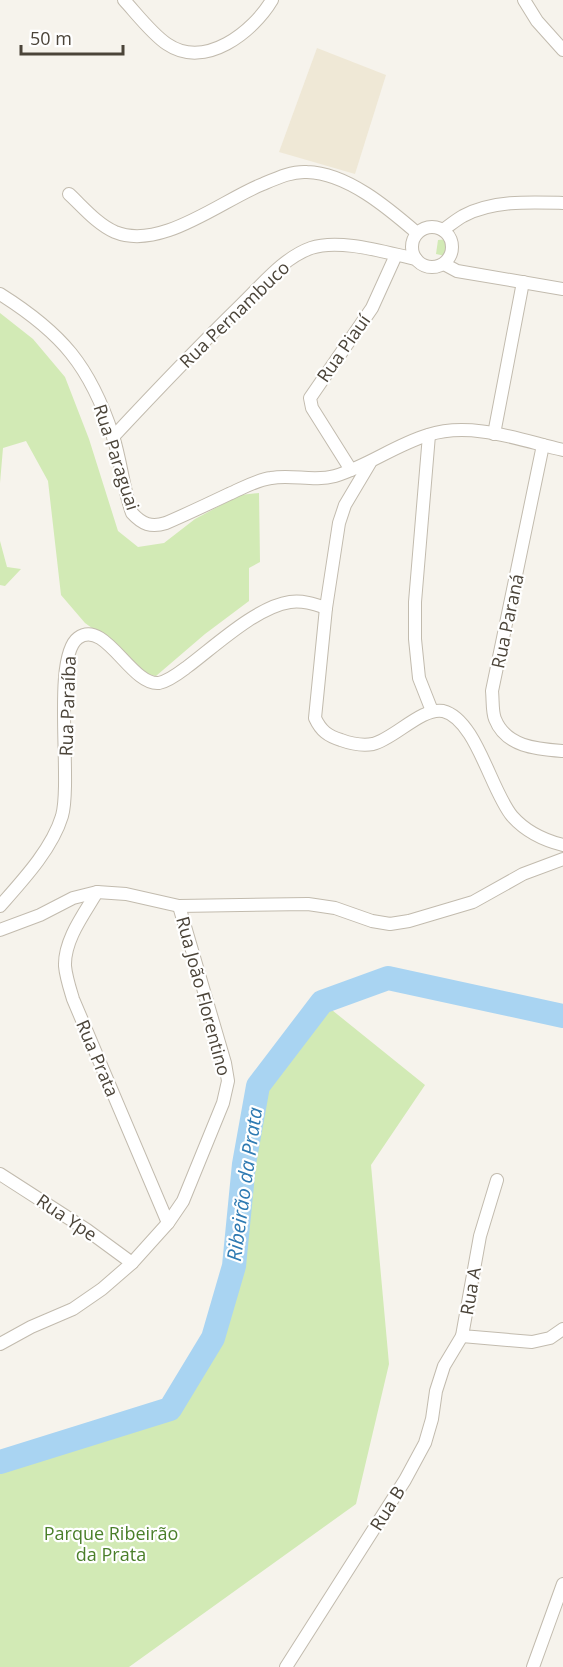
<svg xmlns="http://www.w3.org/2000/svg" width="563" height="1667" font-family="'Open Sans',sans-serif">
	<style>
		.education { fill: #efe8d6 }
		.green { fill: #d2eab5 }
		.lines { fill: none; stroke-linecap: round; stroke-linejoin: round }
		.river { stroke: #a9d4f2; stroke-width: 24 }
		.street-casing { stroke: #c2bbae; stroke-width: 14 }
		.street { stroke: #fff; stroke-width: 12 }
		.labels { text-anchor: middle; dominant-baseline: central; stroke-width: 4.5; stroke-linejoin: round; paint-order: stroke }
		.street-label { font-size: 18px; fill: #4b4439; stroke: #fff }
		.park-label { font-size: 18px; fill: #4a7f2a; stroke: #fff }
		.water-label { font-size: 20px; font-style: italic; fill: #2e7ab2; stroke: #fff }
	</style>
	<rect width="100%" height="100%" fill="#f6f3ec"/>
	<path class="education" d="M317,48l69,27 -31,99 -76,-22z"/>
	<g class="green">
		<path d="M449,239l7,6 -1,13 -19,-4 2,-14z"/>
		<path d="M0,313l33,26 32,38 24,62 29,92 20,16 26,-4 31,-24 45,-24 19,-2 1,69 -11,6v33l-44,33 -49,42 -12,-2 -34,-33 -25,-18 -24,-28 -13,-114 -22,-40 -23,7 -3,35z"/>
		<path d="M0,541l7,26 14,2 -16,17 -5,-1z"/>
		<path d="M322,1002l103,83 -54,80 18,199 -33,140 -227,163h-129v-205l170,-53 43,-71 21,-72 10,-102 14,-78z"/>
	</g>
	<g class="lines">
		<path class="river" d="M0,1462l170,-53 43,-71 21,-72 10,-102 14,-78 64,-84 66,-24 175,38"/>
		<defs>
			<g id="street">
				<path d="M124,0c12,13 28,34 43,44 38,26 86,-12 105,-44"/>
				<path d="M524,0l13,21 26,29"/>
				<path d="M69,194c14,13 28,30 46,38 46,19 107,-32 148,-48 14,-6 29,-13 44,-12 40,1 81,36 110,61"/>
				<circle cx="432" cy="247" r="20"/>
				<path d="M443,230c7,-5 13,-10 20,-14 30,-16 68,-14 100,-13"/>
				<path d="M444,264l13,7 106,18"/>
				<path d="M0,294c62,39 90,72 113,142 8,25 10,52 19,77 10,11 19,15 34,10 21,-9 42,-19 63,-29 14,-6 27,-14 42,-16 21,-4 43,4 64,-2 33,-10 60,-31 93,-41 43,-14 92,5 135,15"/>
				<path d="M494,434l29,-152"/>
				<path d="M429,435l-14,167v37l4,39 13,33"/>
				<path d="M113,437c42,-45 84,-89 128,-132 21,-20 42,-47 70,-57 29,-10 76,5 105,11"/>
				<path d="M543,445l-51,246c1,9 0,21 3,28 11,28 42,30 68,32"/>
				<path d="M370,463l-25,42 -6,18 -13,85 -11,110c6,13 13,18 26,22 11,4 21,6 32,4 21,-5 49,-37 70,-33 33,8 48,80 69,105 14,16 31,24 51,29"/>
				<path d="M351,470l-39,-62 -2,-10 62,-90 24,-53"/>
				<path d="M97,892c-13,22 -33,48 -32,74 1,11 5,23 8,33l95,224"/>
				<path d="M0,906c23,-26 52,-57 62,-90 10,-36 -10,-159 16,-178 27,-20 53,48 81,45 10,-2 20,-10 28,-16 27,-20 69,-60 103,-65 12,-2 24,2 36,6"/>
				<path d="M0,930l40,-15 33,-17 24,-6 29,2 53,12 129,-2 27,4 37,13 18,3 19,-3 64,-19 50,-28 40,-15"/>
				<path d="M0,1174l87,56 45,33"/>
				<path d="M497,1180l-17,56 -18,100 70,6 18,-4 13,-9"/>
				<path d="M0,1344l31,-17 42,-18 29,-20 30,-26 36,-40 15,-22 40,-98 5,-22 -3,-18 -46,-157"/>
				<path d="M286,1667l119,-187 20,-37 7,-24 4,-28 8,-25 18,-30"/>
				<path d="M533,1667l30,-83"/>
			</g>
		</defs>
		<use href="#street" class="street-casing"/>
		<use href="#street" class="street"/>
	</g>
	<g class="labels">
		<g class="street-label">
			<text transform="translate(234 314) rotate(-44)">Rua Pernambuco</text>
			<text transform="translate(343 348) rotate(-55)">Rua Piauí</text>
			<text transform="translate(117 457) rotate(72)">Rua Paraguai</text>
			<text transform="translate(507 621) rotate(-78)">Rua Paraná</text>
			<text transform="translate(67 706) rotate(-88)">Rua Paraíba</text>
			<text transform="translate(204 996) rotate(75)">Rua João Florentino</text>
			<text transform="translate(98 1058) rotate(67)">Rua Prata</text>
			<text transform="translate(67 1217) rotate(34)">Rua Ype</text>
			<text transform="translate(470 1291) rotate(-80)">Rua A</text>
			<text transform="translate(387 1508) rotate(-58)">Rua B</text>
		</g>
		<g class="park-label">
			<text x="111" y="1533">Parque Ribeirão<tspan x="111" dy="21">da Prata</tspan></text>
		</g>
		<g class="water-label">
			<text transform="translate(244 1184) rotate(-82)">Ribeirão da Prata</text>
		</g>
	</g>
	<path d="M21 45v9h102v-9" fill="none" stroke="#4b4439" stroke-width="3"/>
	<text x="30" y="45" font-size="18" fill="#4b4439" stroke="#ffffff" stroke-width="4.5" paint-order="stroke">50 m</text>
</svg>
